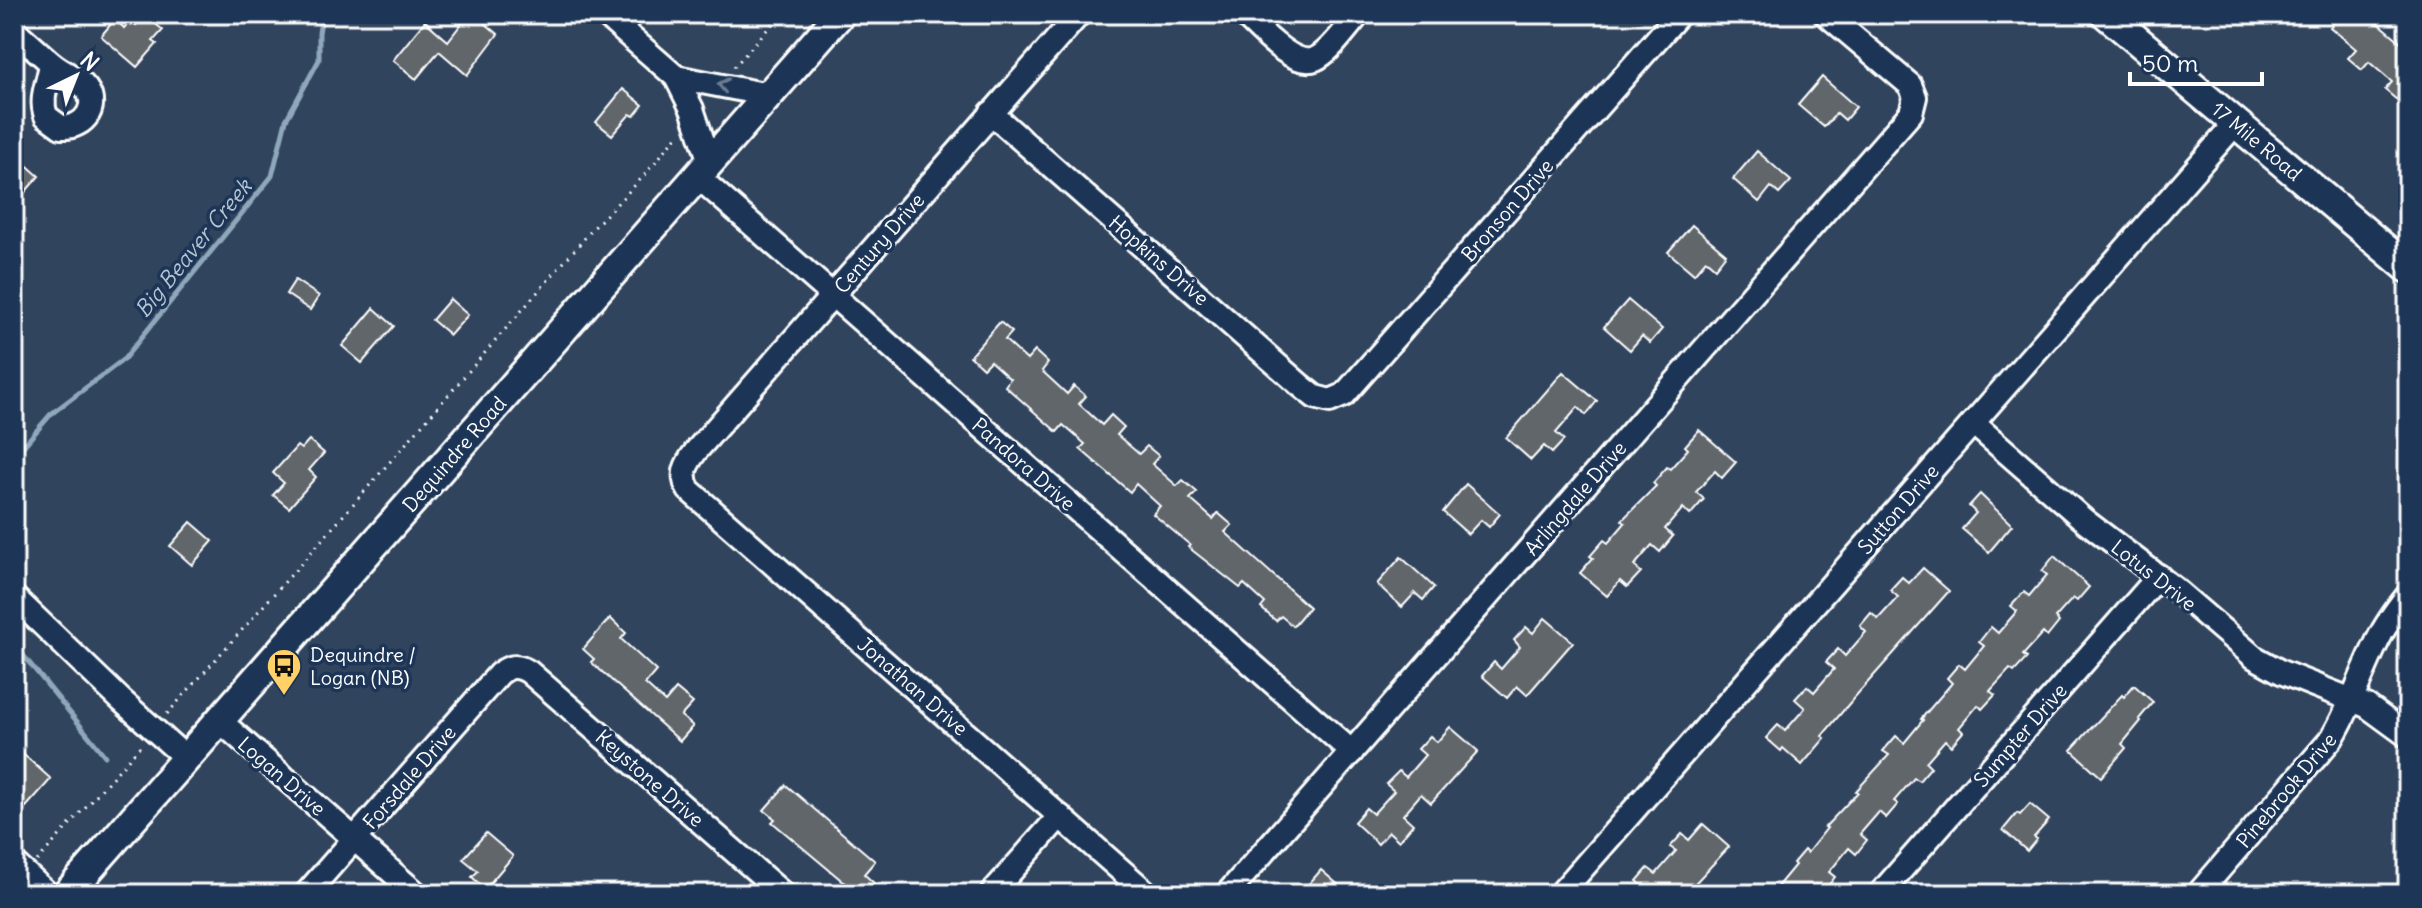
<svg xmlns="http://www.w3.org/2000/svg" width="2422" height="908" font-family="Delius,sans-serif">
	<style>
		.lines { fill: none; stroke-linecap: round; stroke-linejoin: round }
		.stream { stroke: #8fa8bb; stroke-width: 5 }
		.building { fill: #60666b; stroke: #fff; stroke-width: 2 }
		.minor-casing { stroke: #fff; stroke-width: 28 }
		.major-casing { stroke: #fff; stroke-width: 34 }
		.path { stroke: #fff; stroke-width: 3; stroke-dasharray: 2 6; stroke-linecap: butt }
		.minor { stroke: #1d3557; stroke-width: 22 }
		.major { stroke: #1d3557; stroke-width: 28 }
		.oneway { stroke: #6c7c92 }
		.labels { text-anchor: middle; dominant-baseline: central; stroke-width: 7; stroke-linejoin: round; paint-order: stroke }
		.street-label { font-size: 20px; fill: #fff; stroke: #1d3557 }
		.poi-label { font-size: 20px; fill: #fff; stroke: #1d3557; text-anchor: start }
		.water-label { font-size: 22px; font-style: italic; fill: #b5c5d1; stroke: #1d3557 }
	</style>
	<rect width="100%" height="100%" fill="#31445d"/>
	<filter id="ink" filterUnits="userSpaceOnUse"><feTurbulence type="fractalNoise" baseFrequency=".0125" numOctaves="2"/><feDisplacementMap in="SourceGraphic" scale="16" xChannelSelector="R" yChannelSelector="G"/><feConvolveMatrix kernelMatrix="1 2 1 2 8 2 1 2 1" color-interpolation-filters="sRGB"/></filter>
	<g filter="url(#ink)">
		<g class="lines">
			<g class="stream">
				<path d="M14,457l37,-43 73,-55 148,-183 14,-56 33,-60v-27l3,-19"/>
				<path d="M14,644l91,112"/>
			</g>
		</g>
		<g class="building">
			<path d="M469,14h5l24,20 -31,41 -28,-24 -23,28 -23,-19 32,-39 23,20z"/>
			<path d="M2340,14h28l40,34v38l-11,14 -12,-10 7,-8 -23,-20 -7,8 -14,-12 8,-9 -26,-22z"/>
			<path d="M145,15l18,15 -10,11 4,3 -20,23 -36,-31 14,-17 9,9 6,-7 6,4z"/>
			<path d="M1822,77l34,30 -11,13 -8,-7 -13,14 -26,-22z"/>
			<path d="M623,89l20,16 -9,11 -4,-2 -18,21 -16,-13z"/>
			<path d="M1757,151l34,30 -12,13 -8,-7 -12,15 -26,-23z"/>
			<path d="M14,154l25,22 -25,29z"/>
			<path d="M1692,225l34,29 -11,14 -9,-8 -12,14 -26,-22z"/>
			<path d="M295,280l24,16 -9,14 -24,-16z"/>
			<path d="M450,299l18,16 -18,20 -18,-15z"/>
			<path d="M1628,300l34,29 -12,14 -8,-7 -12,14 -26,-23z"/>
			<path d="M374,308l20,18 -32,37 -20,-17z"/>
			<path d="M1000,322l12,10 -7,8 22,20 8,-9 13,12 -6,8 25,23 7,-8 12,10 -7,8 23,21 9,-10 13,12 -7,8 22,19 8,-8 12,10 -7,8 25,22 6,-6 14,12 -7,7 23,20 5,-6 14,12 -7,7 84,75 -16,19 -12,-10 -5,5 -15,-13 4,-5 -21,-19 -4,4 -52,-41 2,-2 -37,-31 7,-8 -24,-22 -6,8 -50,-43 5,-5 -22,-19 -6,7 -52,-46 5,-7 -20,-18 -7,7 -13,-12z"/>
			<path d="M1563,372l34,29 -11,14 -8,-8 -22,26 8,7 -12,13 -8,-7 -13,14 -25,-22z"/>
			<path d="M1699,430l37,32 -14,16 -7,-7 -19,21 8,7 -14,16 -7,-7 -18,21 8,7 -13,16 -8,-7 -18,21 7,6 -14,15 -7,-6 -13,15 -27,-23 13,-15 -3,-2 14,-16 4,3 17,-20 -3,-3 34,-34 -3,-3 14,-16 3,2 18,-20 -3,-3z"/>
			<path d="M309,440l15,13 -15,17 7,7 -27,31 -16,-13 11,-12 -11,-10 24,-27 4,3z"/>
			<path d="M1466,484l34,30 -11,13 -8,-7 -13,14 -25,-22z"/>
			<path d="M1980,494l32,31 -23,27 -27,-23 14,-16 -7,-7z"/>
			<path d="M191,522l22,19 -21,24 -22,-19z"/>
			<path d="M2054,556l35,31 -12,14 -4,-3 -18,20 4,4 -12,15 -4,-4 -20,22 4,3 -13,14 -4,-3 -20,22 5,4 -13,14 -4,-4 -19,23 4,4 -12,14 -6,-6 -19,22 5,5 -12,14 -5,-3 -20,23 4,3 -12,14 -7,-6 -19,22 7,6 -11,14 -7,-6 -20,24 6,5 -11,14 -7,-6 -8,9h-38l24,-29 -2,-2 11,-13 3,3 20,-25 -2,-1 33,-35 -2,-1 33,-36 -6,-4 13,-15 8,7 19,-23 -2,-1 31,-36 -5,-5 12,-14 6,5 19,-23 -5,-4 12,-15 7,6 19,-22 -6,-5 13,-14 5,4 18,-21 -5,-4z"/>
			<path d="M1401,557l33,30 -11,13 -8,-7 -13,14 -25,-23z"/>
			<path d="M1923,568l26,23 -96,108 -31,37 3,2 -23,27 -19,-17 -2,3 -15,-13 12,-13 7,6 20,-23 -10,-9 12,-13 7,6 20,-23 -8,-7 12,-13 7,7 21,-24 -6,-6 11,-13 7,6 20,-22 -8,-7 12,-13 7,6z"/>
			<path d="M610,618l16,15 -5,6 35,32 -11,13 20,18 11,-13 17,14 -12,13 12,10 -13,15 -89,-79 3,-3 -11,-10z"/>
			<path d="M1545,618l28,24 -46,53 -10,-9 -10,12 -25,-22 12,-14 7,7 19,-22 -6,-7 12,-13 7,6z"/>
			<path d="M2134,685l19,17 -14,17 2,2 -19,23 4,4 -25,29 -30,-27 51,-55 2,2z"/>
			<path d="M1450,727l28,24 -47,52 -10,-9 -18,21 10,9 -14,17 -10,-9 -11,12 -24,-22 12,-14 7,6 21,-23 -8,-7 13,-13 7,6 19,-22 -7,-6 12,-13 7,6z"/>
			<path d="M23,754l28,25 -25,28 -12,-11v-31z"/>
			<path d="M786,785l89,76 -11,13 12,11 -9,9h-9l-86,-72 3,-3 -11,-9z"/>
			<path d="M2030,804l19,16 -15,17 3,2 -10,12 -24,-21 14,-17 3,2z"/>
			<path d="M1703,824l26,23 -44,47h-33l-15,-13 11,-13 8,6 20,-23 -6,-4 12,-13 7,6z"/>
			<path d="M486,833l27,23 -28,33 -13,-12 6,-6 -15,-12z"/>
			<path d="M1321,870l28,24h-49z"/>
		</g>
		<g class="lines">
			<defs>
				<g id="minor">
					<path d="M604,14l72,63 16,32 18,53"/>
					<path d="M1079,14l-383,437c-10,13 -16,24 -7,39l459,404"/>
					<path d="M1243,14c15,14 50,54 72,45 15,-6 33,-33 44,-45"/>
					<path d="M14,30l37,33"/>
					<path d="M51,63c10,8 23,14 32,22 19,19 2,44 -22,42l-15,-11c-7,-19 3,-34 5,-53z"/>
					<path d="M676,77l93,18"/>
					<path d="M991,113l309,272 15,12 15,4 14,-6 335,-381"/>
					<path d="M697,176l655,576"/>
					<path d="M1973,423l111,97 92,70 78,67 27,15 86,34 41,30"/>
					<path d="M14,597l107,103 65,58"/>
					<path d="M219,720l198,174"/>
					<path d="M14,863l34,31"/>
					<path d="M306,894l193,-220c11,-9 19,-9 30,-2l254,222"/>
					<path d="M991,894l69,-78"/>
					<path d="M1227,894l684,-781 4,-16 -5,-12 -84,-71"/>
					<path d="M1560,894l676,-771"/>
					<path d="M1880,894l279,-318"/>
					<path d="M2198,894l134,-156c19,-31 29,-64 45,-96 8,-17 19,-32 31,-47"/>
				</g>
				<g id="major">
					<path d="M2106,14l302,254"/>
					<path d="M67,894l773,-880"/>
				</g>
			</defs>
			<use href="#minor" class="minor-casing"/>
			<use href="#major" class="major-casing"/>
			<g class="path">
				<path d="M734,67l47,-53"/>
				<path d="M167,714l148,-166 282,-324 46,-47 35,-42"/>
				<path d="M37,861l105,-117"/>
			</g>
			<use href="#minor" class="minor"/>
			<use href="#major" class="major"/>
		</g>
		<defs><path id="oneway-chevron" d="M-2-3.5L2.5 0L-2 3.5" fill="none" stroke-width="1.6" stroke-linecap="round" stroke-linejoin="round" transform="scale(2)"/></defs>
		<use class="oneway" href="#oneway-chevron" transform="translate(723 85) rotate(-168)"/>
	</g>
	<defs>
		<symbol id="bus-pin" viewBox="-11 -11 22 30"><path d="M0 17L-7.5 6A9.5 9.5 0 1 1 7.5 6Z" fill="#ffd166" stroke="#1d3557"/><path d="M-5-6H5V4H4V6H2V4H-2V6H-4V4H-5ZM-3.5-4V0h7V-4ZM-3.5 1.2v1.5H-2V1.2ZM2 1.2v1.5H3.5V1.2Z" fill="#111"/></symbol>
	</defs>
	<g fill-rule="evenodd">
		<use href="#bus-pin" x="264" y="646" width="40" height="54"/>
	</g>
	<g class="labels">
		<g class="street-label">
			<text transform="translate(2257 141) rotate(40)">17 Mile Road</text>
			<text transform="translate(1507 210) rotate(-49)">Bronson Drive</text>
			<text transform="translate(879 243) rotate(-49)">Century Drive</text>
			<text transform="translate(1159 260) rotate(41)">Hopkins Drive</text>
			<text transform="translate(454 454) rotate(-49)">Dequindre Road</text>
			<text transform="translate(1024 464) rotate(41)">Pandora Drive</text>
			<text transform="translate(1575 498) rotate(-49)">Arlingdale Drive</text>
			<text transform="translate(1898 509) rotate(-49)">Sutton Drive</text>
			<text transform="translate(2154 575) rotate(38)">Lotus Drive</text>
			<text transform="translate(913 686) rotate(41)">Jonathan Drive</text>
			<text transform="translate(2020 735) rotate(-49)">Sumpter Drive</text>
			<text transform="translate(282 776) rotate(41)">Logan Drive</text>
			<text transform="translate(409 777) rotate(-49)">Forsdale Drive</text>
			<text transform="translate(650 778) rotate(41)">Keystone Drive</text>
			<text transform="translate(2286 790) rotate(-50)">Pinebrook Drive</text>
		</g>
		<g class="poi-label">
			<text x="310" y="654">Dequindre /<tspan x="310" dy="23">Logan (NB)</tspan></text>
		</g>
		<g class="water-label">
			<text transform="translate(193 248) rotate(-51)">Big Beaver Creek</text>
		</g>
	</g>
	<rect width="2422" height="908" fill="none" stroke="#1d3557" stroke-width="48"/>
	<rect x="24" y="24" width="2374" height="860" fill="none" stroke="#fff" stroke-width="3" filter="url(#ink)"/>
	<g transform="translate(76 76) rotate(43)" stroke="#1d3557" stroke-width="6" paint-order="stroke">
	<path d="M0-6L14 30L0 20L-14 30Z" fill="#ffffff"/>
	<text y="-12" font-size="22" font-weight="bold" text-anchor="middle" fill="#ffffff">N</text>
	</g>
	<path d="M2130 72v12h132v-12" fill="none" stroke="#ffffff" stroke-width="4"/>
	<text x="2142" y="72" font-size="24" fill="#ffffff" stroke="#1d3557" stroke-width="6" paint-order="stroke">50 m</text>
</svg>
